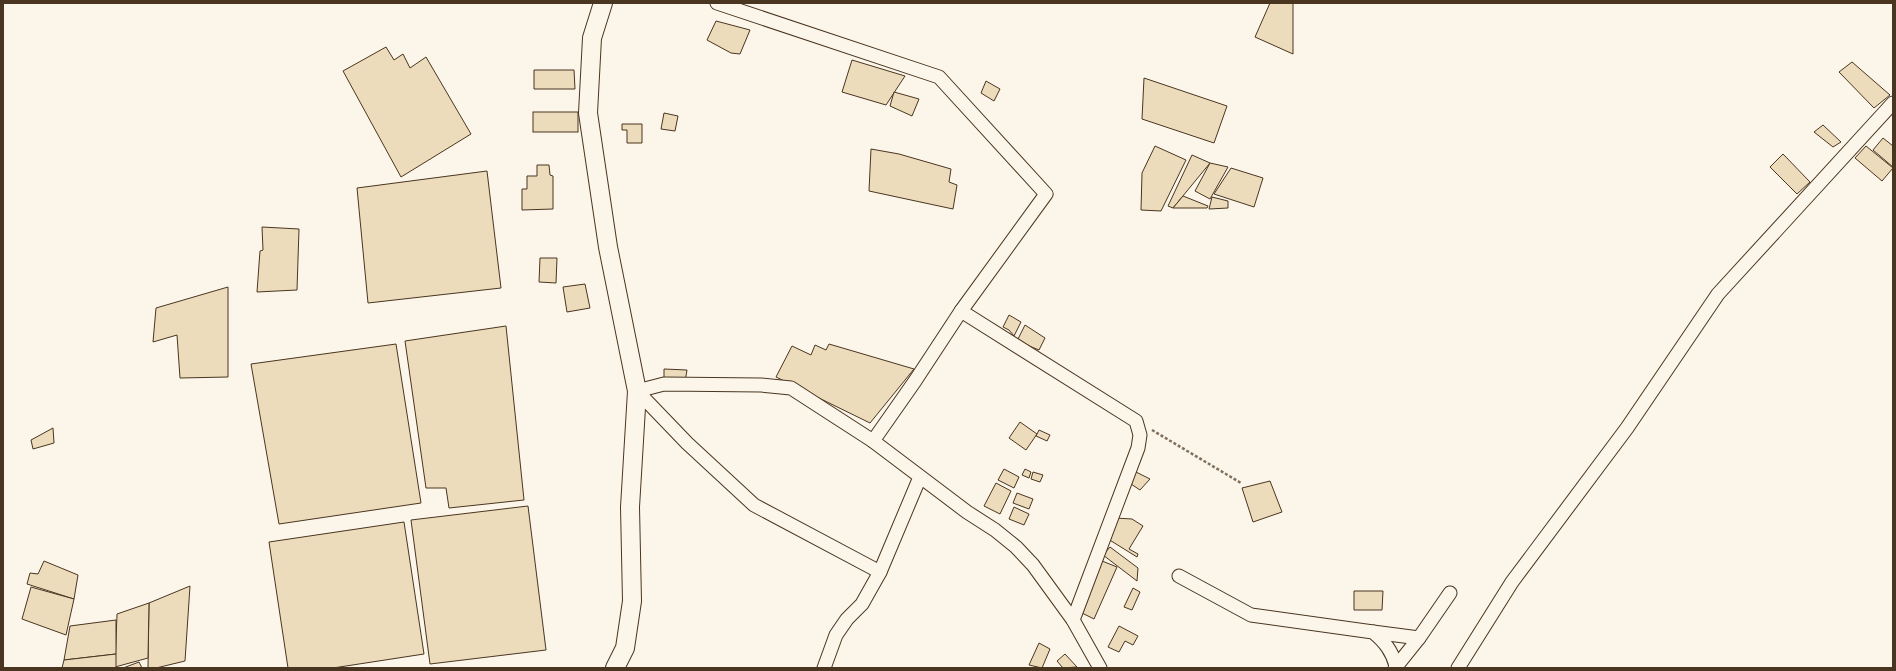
<svg xmlns="http://www.w3.org/2000/svg" width="1896" height="671" font-family="Figtree,sans-serif">
	<style>
		.building { fill: #ecdcbc; stroke: #4a3520 }
		.lines { fill: none; stroke-linecap: round; stroke-linejoin: round }
		.street-casing { stroke: #4a3520; stroke-width: 15 }
		.secondary-casing { stroke: #4a3520; stroke-width: 20 }
		.path { stroke: #7f6f5c; stroke-width: 2.5; stroke-dasharray: 3 2; stroke-linecap: butt }
		.street { stroke: #fbf6e9; stroke-width: 13 }
		.secondary { stroke: #fbf6e9; stroke-width: 18 }
	</style>
	<rect width="100%" height="100%" fill="#fbf6e9"/>
	<g class="building">
		<path d="M1270,3h23v51l-38,-17z"/>
		<path d="M716,21l34,9 -10,24 -9,-1 -24,-13z"/>
		<path d="M386,47l8,13 9,-6 7,14 16,-11 45,77 -70,43 -58,-106z"/>
		<path d="M852,60l53,16 -19,29 -44,-13z"/>
		<path d="M1852,62l38,33 -16,13 -35,-36z"/>
		<path d="M534,70h40l1,19h-41z"/>
		<path d="M1144,78l83,28 -13,37 -72,-24z"/>
		<path d="M986,81l14,8 -6,12 -13,-8z"/>
		<path d="M894,92l25,7 -7,17 -22,-10z"/>
		<rect x="533" y="112" width="45" height="20"/>
		<path d="M664,113l14,3 -3,15 -14,-2z"/>
		<path d="M622,124h20v19h-15v-13h-5z"/>
		<path d="M1823,125l18,17 -8,5 -19,-15z"/>
		<path d="M1883,138l10,8v21l-20,-17z"/>
		<path d="M1155,146l31,14 -25,51 -20,-1 1,-37z"/>
		<path d="M1866,146l27,22 -11,13 -27,-23z"/>
		<path d="M871,149l28,5 52,15 -2,13 8,3 -4,24 -84,-18z"/>
		<path d="M1783,154l27,28 -13,12 -27,-27z"/>
		<path d="M1192,155l18,8 -37,45 -5,-2z"/>
		<path d="M1210,163l18,4 -18,32 -15,-8z"/>
		<path d="M537,165h12l1,10 3,1v33l-31,1v-21h5v-13h10z"/>
		<path d="M1231,168l32,10 -9,29 -40,-13z"/>
		<path d="M487,171l14,117 -133,15 -11,-115z"/>
		<path d="M1183,196l25,10 -1,2h-34z"/>
		<path d="M1212,197l16,4v7l-19,1z"/>
		<path d="M262,227l37,2 -2,61 -40,2 3,-41 3,-1z"/>
		<path d="M540,258h17l-1,25 -17,-1z"/>
		<path d="M585,284l5,24 -23,4 -4,-25z"/>
		<path d="M228,287v90l-48,1 -3,-43 -24,7 3,-34z"/>
		<path d="M1009,315l12,7 -7,14 -5,-6 -6,-3z"/>
		<path d="M1025,325l20,13 -6,12 -22,-9z"/>
		<path d="M506,326l18,174 -75,8 -3,-20h-20l-21,-147z"/>
		<path d="M396,344l25,159 -142,21 -28,-160z"/>
		<path d="M829,344l85,25 -44,54 -94,-46 16,-31 19,9 4,-10 11,5z"/>
		<path d="M664,369l23,1 -2,12 -21,2z"/>
		<path d="M1020,422l17,12 -11,16 -17,-12z"/>
		<path d="M53,428l1,15 -21,6 -2,-9z"/>
		<path d="M1039,430l11,5 -3,6 -11,-5z"/>
		<path d="M1004,469l15,8 -5,11 -16,-8z"/>
		<path d="M1025,469l6,3 -2,6 -7,-3z"/>
		<path d="M1134,471l16,8 -10,11 -12,-8z"/>
		<path d="M1033,472l10,3 -3,7 -9,-3z"/>
		<path d="M1270,481l12,31 -29,10 -11,-34z"/>
		<path d="M996,483l15,8 -11,23 -16,-8z"/>
		<path d="M1017,493l16,6 -4,10 -16,-6z"/>
		<path d="M528,506l18,144 -116,14 -19,-144z"/>
		<path d="M1014,507l15,7 -5,11 -15,-6z"/>
		<path d="M1115,518l17,1 11,7 -14,23 9,5 -1,3 -29,-18z"/>
		<path d="M404,522l20,132 -91,14h-45l-19,-126z"/>
		<path d="M1110,547l28,21 -1,13 -34,-26z"/>
		<path d="M44,561l34,14 -4,24 -47,-15 3,-11 8,1z"/>
		<path d="M1102,561l15,6 -23,52 -14,-7z"/>
		<path d="M190,586l-5,75 -29,7h-8l1,-65z"/>
		<path d="M31,587l43,12 -8,36 -44,-16z"/>
		<path d="M1133,588l7,4 -8,18 -8,-3z"/>
		<path d="M1354,591h29l-1,19h-28z"/>
		<path d="M149,603l-1,55 -33,9 2,-53z"/>
		<path d="M116,620v34l-52,6 6,-34z"/>
		<path d="M1119,626l19,10 -5,9 -8,-4 -6,11 -11,-5z"/>
		<path d="M1039,643l11,6 -8,19 -13,-3z"/>
		<path d="M116,654v14h-54l2,-8z"/>
		<path d="M1065,654l12,13 -14,1 -6,-7z"/>
		<path d="M139,662l3,6h-19z"/>
	</g>
	<g class="lines">
		<defs>
			<g id="street">
				<path d="M717,3l222,74 107,117 -85,117 -46,70 -42,60"/>
				<path d="M961,311l175,110 4,14 -2,13 -65,172"/>
				<path d="M920,477l-40,95 -126,-67 -67,-62 -50,-52 27,-7 97,1 30,3 82,53 94,71 28,18 21,17 17,18 40,55 27,48"/>
				<path d="M1179,576l72,39 122,17c12,10 19,19 23,34"/>
				<path d="M1373,632l46,6"/>
				<path d="M824,668l12,-33 11,-16 15,-15 18,-32"/>
				<path d="M1395,668l24,-30 31,-45"/>
				<path d="M1458,668l54,-86 115,-154 91,-134 175,-191"/>
			</g>
			<path id="secondary" d="M603,3l-11,35 -4,75 20,134 29,144 -7,116 2,94 -7,47 -10,20"/>
		</defs>
		<use href="#street" class="street-casing"/>
		<use href="#secondary" class="secondary-casing"/>
		<path class="path" d="M1152,430l89,53"/>
		<use href="#street" class="street"/>
		<use href="#secondary" class="secondary"/>
	</g>
	<rect width="1896" height="671" fill="none" stroke="#4a3520" stroke-width="8"/>
</svg>
